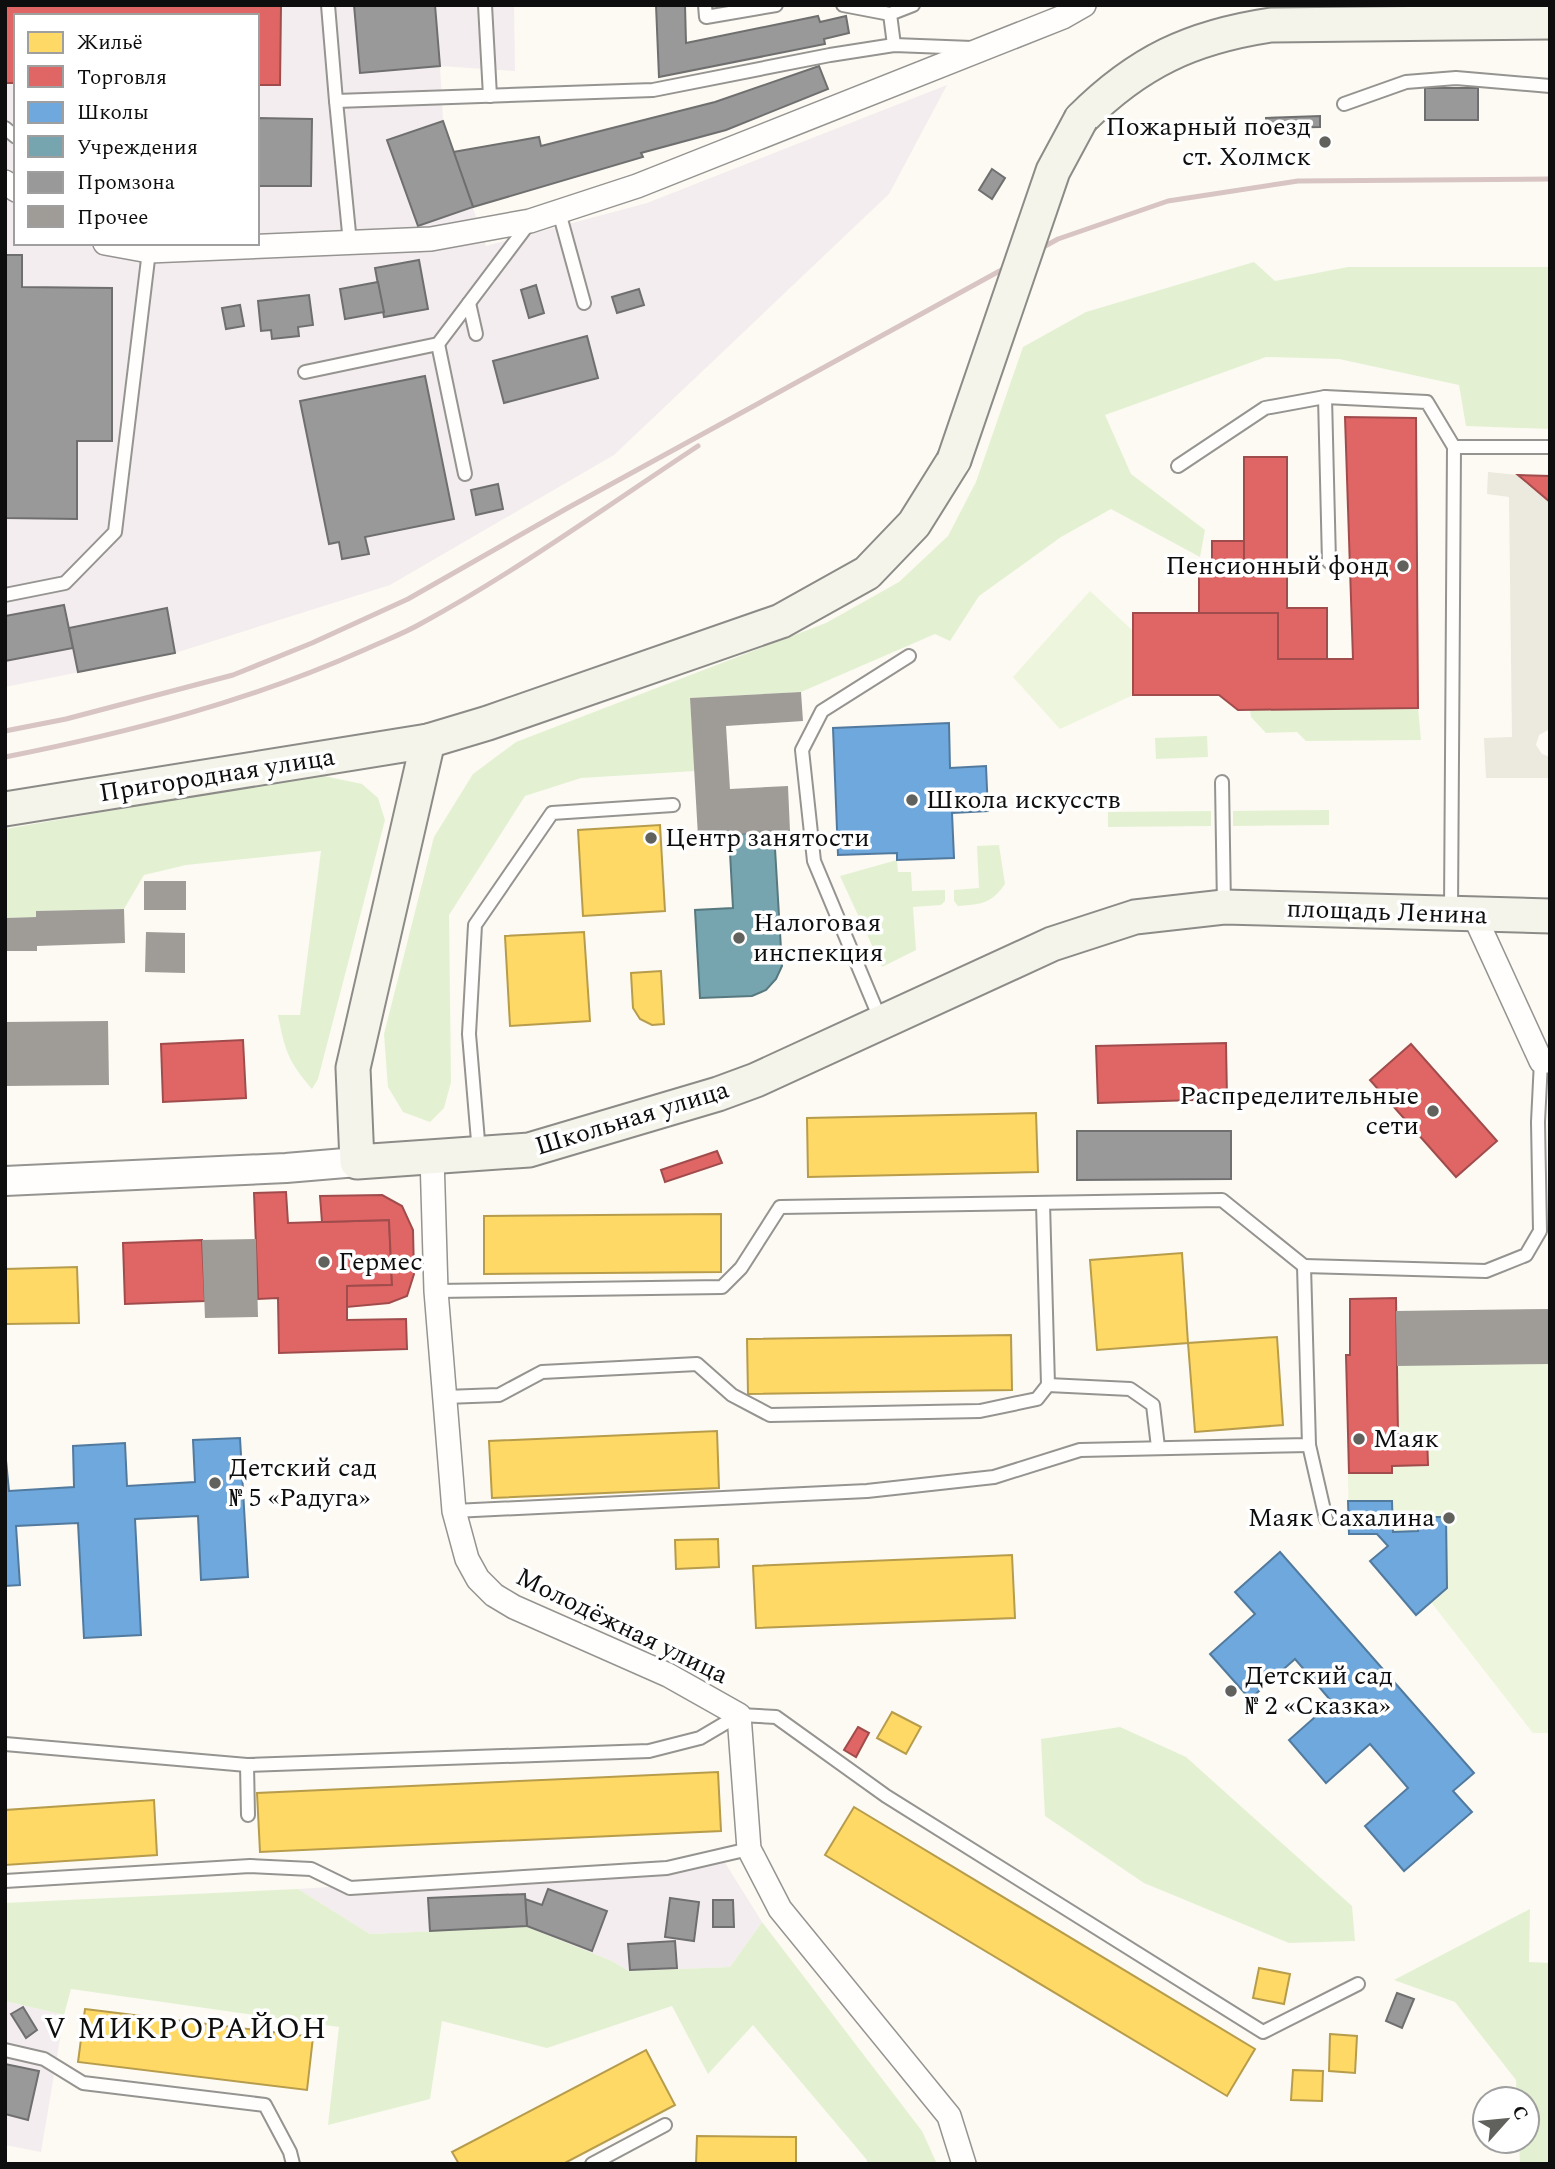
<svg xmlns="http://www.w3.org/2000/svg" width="1555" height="2169" font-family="Spectral,serif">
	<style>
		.industrial { fill: #f4edef; fill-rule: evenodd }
		.green { fill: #e3f1d2 }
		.pitch { fill: #edf5dc }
		.plaza { fill: #ece9de }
		.homes { fill: #ffd966; stroke: #b79c4c; stroke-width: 2 }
		.shops { fill: #e06666; stroke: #a14c4c; stroke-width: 2 }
		.schools { fill: #6fa8dc; stroke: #527a9e; stroke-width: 2 }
		.public { fill: #76a5af; stroke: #57787f; stroke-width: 2 }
		.industry { fill: #999; stroke: #6f6f6f; stroke-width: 2 }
		.building { fill: #9f9c98 }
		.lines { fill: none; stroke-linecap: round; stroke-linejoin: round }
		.service-casing { stroke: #959491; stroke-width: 16 }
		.minor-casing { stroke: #959491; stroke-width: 26 }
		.tertiary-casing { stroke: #959491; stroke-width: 32 }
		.secondary-casing { stroke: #8c8b87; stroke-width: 37 }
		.service { stroke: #fffefd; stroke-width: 12 }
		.minor { stroke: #fffefd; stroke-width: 23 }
		.tertiary { stroke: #fffefd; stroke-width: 28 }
		.secondary { stroke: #f5f4ea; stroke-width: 33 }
		.rail { stroke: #d8c5c3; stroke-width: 5 }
		.secondary-bridge-casing { stroke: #8c8b87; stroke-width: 37; stroke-linecap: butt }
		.secondary-bridge { stroke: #f5f4ea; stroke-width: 33 }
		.poi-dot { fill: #61615e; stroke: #fff; stroke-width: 2.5 }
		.labels { text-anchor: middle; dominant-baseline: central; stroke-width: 7; stroke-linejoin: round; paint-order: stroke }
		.poi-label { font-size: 26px; fill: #0e0e0e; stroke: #fff; text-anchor: start }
		.street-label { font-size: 26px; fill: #0e0e0e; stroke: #fff }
		.quarter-label { font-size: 30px; letter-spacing: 2px; fill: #0e0e0e; stroke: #fff }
	</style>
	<rect width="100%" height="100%" fill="#fcfaf2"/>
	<g class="industrial">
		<path d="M5,5h509l1,66 -75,-5 3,55 43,125 161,-43 300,-118 -58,109 -275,261 -224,130 -215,68 -170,34zM16,16h241v227h-241z"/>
		<path d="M724,1861l38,61 -32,45 -101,4 -17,-10 -85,-34 -157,7 -72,-45z"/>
		<path d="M5,2001l59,14 -23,137 -36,-7z"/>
	</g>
	<g class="green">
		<path d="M1254,262l21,19 73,-14h202v162l-84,-3 -7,-41 -120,-26 -73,-2 -161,58 26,59 74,56 -5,27 -89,-48 -50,28 -82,59 -29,45 -15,-7 -134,58 -111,6 5,73 -114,7 -56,18 -76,119 2,167 -7,26 -14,14 -27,-10 -15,-25 -4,-53 50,-197 39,-63 43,-32 310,-119 73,-41 49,-46 28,-54 47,-135 63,-35z"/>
		<path d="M1418,708l3,32 -115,1 -9,-9 -31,1 -15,-16 -1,-7z"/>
		<path d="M1207,736l1,21 -52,2 -1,-21z"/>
		<path d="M319,775l43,9 16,14 7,22 -67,259 -6,10c-24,-28 -27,-38 -34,-74h22l21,-164 -135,14 -42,10 -20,34 -88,2v6l-31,1v-89z"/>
		<path d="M1329,810v15l-96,1v-15z"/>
		<path d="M1211,811v15l-103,1v-15z"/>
		<path d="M999,845l6,39c-14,20 -23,20 -47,22l-4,-5v-11l25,-2 -2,-42z"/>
		<path d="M897,860l1,12h13l1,19 33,-1v11l-4,4 -28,2 3,43 -34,17 -42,-91z"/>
		<path d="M1120,1727l66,30 166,149 3,35 -66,2 -145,-60 -99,-67 -4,-77z"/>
		<path d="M298,1889l72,45 157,-7 85,34 17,10 101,-4 32,-45 160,209 15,33h-70v-4l-114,-135 -45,49 -36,-68 -125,42 -105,-27 -12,78 -102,26 11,-98 -268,-38 -7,26 -59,-14v-98z"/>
		<path d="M1530,1909l-1,53 21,1v201h-30l-1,-23h8v-42h-10l-1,-19 -61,-78 -61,-22z"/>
	</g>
	<g class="pitch">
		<path d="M1090,591l43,40v64l-73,34 -47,-52z"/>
		<path d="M1396,1298v13l154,-2v424h-17l-102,-131 -15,13 -46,-54 18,-15 -11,-12h-28l-3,-179 4,-1v-55z"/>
	</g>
	<path class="plaza" d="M1488,472l30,3 32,27v227l-11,6 -3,10 6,9 8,3v21h-64l-2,-40 28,-1 -3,-240 -22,-3z"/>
	<g class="homes">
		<path d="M660,825l5,86 -82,5 -5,-86z"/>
		<path d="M584,932l6,89 -80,5 -5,-90z"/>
		<path d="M661,971l3,53 -12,1 -12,-6 -7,-11 -2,-35z"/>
		<path d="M1036,1113l2,59 -230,5 -1,-59z"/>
		<path d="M721,1214v58l-237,2v-58z"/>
		<path d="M1182,1253l6,90 -91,7 -7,-90z"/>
		<path d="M77,1267l2,56 -74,1v-55z"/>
		<path d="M1011,1335l1,55 -264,4 -1,-55z"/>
		<path d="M1277,1337l6,88 -88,7 -7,-89z"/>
		<path d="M717,1431l2,57 -227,10 -3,-57z"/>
		<path d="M718,1539l1,28 -43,2 -1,-29z"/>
		<path d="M1012,1555l3,63 -259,10 -3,-62z"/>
		<path d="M892,1712l29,15 -15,27 -29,-16z"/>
		<path d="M718,1772l3,59 -461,21 -3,-59z"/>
		<path d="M154,1800l3,55 -152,10v-55z"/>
		<path d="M854,1807l401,242 -28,47 -402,-241z"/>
		<path d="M1259,1968l31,6 -6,30 -31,-6z"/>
		<path d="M85,2009l228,28 -6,53 -229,-28z"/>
		<path d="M1330,2034l27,2 -2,37 -26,-2z"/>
		<path d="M646,2050l29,55 -112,59h-104l-7,-12z"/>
		<path d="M1293,2070l30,1 -1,30 -31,-1z"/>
		<path d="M697,2136l99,1v27h-100z"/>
	</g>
	<g class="shops">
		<path d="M5,5h276l-1,80h-23v-69h-241v67h-11z"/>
		<path d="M1345,417l71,1 2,290 -180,2 -19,-15h-86v-82h145v46h75z"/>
		<rect x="1244" y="457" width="43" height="119"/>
		<path d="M1518,475l32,1v26z"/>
		<path d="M1212,541h32v35h43v32h40v51h-49v-46h-79v-47h13z"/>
		<path d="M243,1040l3,58 -83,4 -2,-58z"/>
		<path d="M1226,1043l1,56 -129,4 -2,-57z"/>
		<path d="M1411,1044l86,97 -41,36 -86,-97z"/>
		<path d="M717,1151l5,12 -57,19 -4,-12z"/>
		<path d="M286,1192l2,31 101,-3 3,65 -45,1v34l59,-1 1,30 -128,4 -1,-55 -20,1 -4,-106z"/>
		<path d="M382,1195l20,11 11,24 1,44 -7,22 -18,7 -42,4v-21l45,-1 -3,-65 -67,2 -2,-26z"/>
		<path d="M202,1240l3,61 -80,3 -2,-61z"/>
		<path d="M1396,1298l2,138h29l1,29 -36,1v7h-43l-3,-118h4v-56z"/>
		<path d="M858,1727l11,6 -13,24 -12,-7z"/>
	</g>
	<g class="schools">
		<path d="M949,723l1,45 36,-2 1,23 1,22 -36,2 2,45 -57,2v-7l-59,2 -5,-127z"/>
		<path d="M240,1438l8,139 -47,3 -3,-64 -63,3 6,116 -57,3 -6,-115 -62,3 4,59 -15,1v-136l4,41 65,-4 -1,-41 52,-3 2,43 68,-4 -2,-42z"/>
		<path d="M1348,1501h44l1,31 25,-1v-14h28l1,71 -31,27 -46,-54 18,-15 -11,-12h-28z"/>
		<path d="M1280,1552l194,221 -21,18 19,21 -68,59 -39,-45 43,-38 -38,-44 -44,39 -37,-43 43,-38 -37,-43 -45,40 -40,-45 45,-40 -20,-22z"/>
	</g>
	<path class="public" d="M774,832l8,134 -6,13 -10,11 -14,6 -52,2 -5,-88 38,-2 -4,-74z"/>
	<g class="industry">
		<path d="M354,5h81l5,61 -80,7z"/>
		<path d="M656,5h29l1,38 132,-27 2,6 26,-6 3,17 -25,6 1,5 -166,33z"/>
		<path d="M819,66l9,23 -102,41 -85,23 2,4 -170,50 -20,-55 86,-15 2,9 174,-44z"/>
		<rect x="1425" y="88" width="53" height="32"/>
		<path d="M1320,116v11l-54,1v-10z"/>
		<path d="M257,118l55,1 -1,67h-54z"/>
		<path d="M443,121l30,86 -55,19 -31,-86z"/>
		<path d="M992,169l13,9 -13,21 -13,-9z"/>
		<path d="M5,255h17v32l90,1v153h-35v78l-72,-1z"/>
		<path d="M419,260l9,49 -44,8 -9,-49z"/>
		<path d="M378,282l6,30 -39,7 -5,-30z"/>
		<path d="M536,285l8,28 -15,5 -8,-28z"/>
		<path d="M639,289l5,16 -27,8 -5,-16z"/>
		<path d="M309,295l4,30 -15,2 1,9 -27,3 -1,-9 -10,1 -3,-30z"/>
		<path d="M240,305l4,21 -18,3 -4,-21z"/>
		<path d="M587,336l11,42 -94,25 -11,-42z"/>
		<path d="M425,376l29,143 -89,18 4,17 -27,5 -3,-17 -10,2 -29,-143z"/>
		<path d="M498,484l5,25 -27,6 -5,-25z"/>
		<path d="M64,605l9,43 -68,13v-45z"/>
		<path d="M167,608l8,45 -97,19 -9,-44z"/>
		<path d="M1077,1131h154v48l-154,1z"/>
		<path d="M548,1889l59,22 -15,40 -65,-25 -2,-27 17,6z"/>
		<path d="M525,1894l2,32 -97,5 -2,-33z"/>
		<path d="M670,1898l29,4 -5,39 -29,-4z"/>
		<path d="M713,1900h20l1,27h-21z"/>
		<path d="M675,1941l2,27 -47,2 -2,-26z"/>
		<path d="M1397,1993l17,6 -12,29 -16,-7z"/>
		<path d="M23,2007l14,23 -11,8 -15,-24z"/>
		<path d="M5,2064l34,7 -11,49 -23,-6z"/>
	</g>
	<g class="building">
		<path d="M801,692l2,29 -77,5 4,63 58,-3 2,45 -92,5 -8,-138z"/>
		<rect x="144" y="881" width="42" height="29"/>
		<path d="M124,909l1,34 -88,3v5h-32v-33l31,-1v-6z"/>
		<path d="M146,932l39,1v40l-40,-1z"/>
		<path d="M108,1021l1,64 -104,1v-64z"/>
		<path d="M256,1239l2,78 -53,1 -3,-78z"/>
		<path d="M1550,1309v55l-153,2 -1,-55z"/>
	</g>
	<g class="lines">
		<defs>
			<g id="service">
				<path d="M328,5l8,96 317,-11 177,-35 64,-10 78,3"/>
				<path d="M485,5l5,91"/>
				<path d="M705,5l1,12 70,-12"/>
				<path d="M843,5l47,9"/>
				<path d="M894,45l-4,-31 23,-9"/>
				<path d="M336,101l14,142"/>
				<path d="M1344,104l62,-22 50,-4 94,8"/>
				<path d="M5,128l11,9"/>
				<path d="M559,212l25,91"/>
				<path d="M469,303l7,31"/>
				<path d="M438,344l27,130"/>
				<path d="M305,372l133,-28 92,-122"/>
				<path d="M1325,397l4,165"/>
				<path d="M1178,466l87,-58 60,-11 102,5 27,45"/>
				<path d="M5,595l60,-12 50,-51 34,-281 -3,-3"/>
				<path d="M1222,782l2,125"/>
				<path d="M1451,911l3,-464h96"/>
				<path d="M881,1021l-67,-160 -12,-111 20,-39 87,-55"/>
				<path d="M479,1153l-10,-119 6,-109 77,-112 121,-8"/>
				<path d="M436,1291l286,-4 19,-19 39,-61 442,-7 82,66"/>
				<path d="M1048,1385l82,4 23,16 5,42"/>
				<path d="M445,1397l54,-2 43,-23 155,-8 35,31 38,20 210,-4 57,-12 11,-14 -5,-182"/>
				<path d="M1309,1445l17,74"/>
				<path d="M454,1511l413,-20 127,-14 86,-27 229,-5 -5,-179 182,5 40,-16 14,-24 -2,-109 3,-61"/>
				<path d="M5,1744l242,21 402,-14 51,-13 39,-23 37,2 110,79 377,236 95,-48"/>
				<path d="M247,1765l1,50"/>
				<path d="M5,1881l245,-15 61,3 39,19 317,-20 82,-19"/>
				<path d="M5,2050l39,9 39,24 182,22 25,47 3,12"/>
				<path d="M592,2164l73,-39"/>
			</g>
			<g id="minor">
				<path d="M5,182l11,8"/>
				<path d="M105,243l44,8 282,-12 99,-18 107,-35 426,-169 21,-12"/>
				<path d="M1474,915l67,146h9"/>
				<path d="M432,1156l4,135 18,220 13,48 11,20 16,16 20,12 154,68 71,40 10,134 31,60 169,207 15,48"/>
			</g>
			<path id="tertiary" d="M5,1181l281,-13 71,-6"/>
			<g id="secondary">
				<path d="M1081,119c57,-57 110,-82 190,-94l279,-3"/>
				<path d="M428,741l-75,327 4,94 172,-12 189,-56 38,-14 296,-136 83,-27 89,-10 326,9"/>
				<path d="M5,809l423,-68 60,-18 293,-102 86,-48 47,-49 40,-64"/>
			</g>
		</defs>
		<use href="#service" class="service-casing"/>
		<use href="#minor" class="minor-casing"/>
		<use href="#tertiary" class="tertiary-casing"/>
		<use href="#secondary" class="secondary-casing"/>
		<use href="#service" class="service"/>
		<use href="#minor" class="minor"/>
		<use href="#tertiary" class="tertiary"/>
		<use href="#secondary" class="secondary"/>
		<g class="rail">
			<path d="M5,731l61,-12 167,-44 79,-32 96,-44 156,-89 494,-271 110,-38 130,-20 252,-2"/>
			<path d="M5,757c122,-24 245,-56 359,-107 19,-9 39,-16 58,-27 95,-52 185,-117 276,-177"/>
		</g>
		<defs>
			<path id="secondary-bridge" d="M954,460l99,-289 28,-52"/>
		</defs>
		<use href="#secondary-bridge" class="secondary-bridge-casing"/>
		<use href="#secondary-bridge" class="secondary-bridge"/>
	</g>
	<g class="poi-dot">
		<circle cx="1325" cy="142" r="7"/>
		<circle cx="1403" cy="566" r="7"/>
		<circle cx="912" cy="800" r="7"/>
		<circle cx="651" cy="838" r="7"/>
		<circle cx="739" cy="938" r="7"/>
		<circle cx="1433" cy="1111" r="7"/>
		<circle cx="324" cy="1262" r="7"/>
		<circle cx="1359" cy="1439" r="7"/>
		<circle cx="215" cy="1483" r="7"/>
		<circle cx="1449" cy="1518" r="7"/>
		<circle cx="1231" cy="1691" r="7"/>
	</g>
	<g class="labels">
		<g class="poi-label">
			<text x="1311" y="127" text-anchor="end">Пожарный поезд<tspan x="1311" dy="30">ст. Холмск</tspan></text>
			<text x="1389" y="566" text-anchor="end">Пенсионный фонд</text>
			<text x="926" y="800">Школа искусств</text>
			<text x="665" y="838">Центр занятости</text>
			<text x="753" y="923">Налоговая<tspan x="753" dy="30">инспекция</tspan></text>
			<text x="1419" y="1096" text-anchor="end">Распределительные<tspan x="1419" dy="30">сети</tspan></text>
			<text x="338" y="1262">Гермес</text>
			<text x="1373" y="1439">Маяк</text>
			<text x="229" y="1468">Детский сад<tspan x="229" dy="30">№ 5 «Радуга»</tspan></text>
			<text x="1435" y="1518" text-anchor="end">Маяк Сахалина</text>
			<text x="1245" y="1676">Детский сад<tspan x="1245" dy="30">№ 2 «Сказка»</tspan></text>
		</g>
		<g class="street-label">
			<text transform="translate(217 775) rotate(-9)">Пригородная улица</text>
			<text transform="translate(1387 912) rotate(2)">площадь Ленина</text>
			<text transform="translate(632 1118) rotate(-17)">Школьная улица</text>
			<text transform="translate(622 1626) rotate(26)">Молодёжная улица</text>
		</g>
		<g class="quarter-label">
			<text x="186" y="2029">V МИКРОРАЙОН</text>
		</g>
	</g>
	<rect width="1555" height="2169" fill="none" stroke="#0e0e0e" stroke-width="14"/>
	<rect x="14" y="14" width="245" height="231" fill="#ffffff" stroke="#9f9f9f" stroke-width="2"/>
	<rect x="28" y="32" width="35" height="21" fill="#ffd966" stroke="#9f9f9f" stroke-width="2"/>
	<text x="77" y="49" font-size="21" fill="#0e0e0e">Жильё</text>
	<rect x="28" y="66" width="35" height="21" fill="#e06666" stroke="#9f9f9f" stroke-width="2"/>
	<text x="77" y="84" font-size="21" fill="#0e0e0e">Торговля</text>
	<rect x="28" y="102" width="35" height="21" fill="#6fa8dc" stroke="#9f9f9f" stroke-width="2"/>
	<text x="77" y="119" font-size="21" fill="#0e0e0e">Школы</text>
	<rect x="28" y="136" width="35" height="21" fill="#76a5af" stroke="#9f9f9f" stroke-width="2"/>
	<text x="77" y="154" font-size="21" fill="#0e0e0e">Учреждения</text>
	<rect x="28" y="172" width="35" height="21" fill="#999999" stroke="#9f9f9f" stroke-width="2"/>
	<text x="77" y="189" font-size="21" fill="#0e0e0e">Промзона</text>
	<rect x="28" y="206" width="35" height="21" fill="#9f9c98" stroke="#9f9f9f" stroke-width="2"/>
	<text x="77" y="224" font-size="21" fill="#0e0e0e">Прочее</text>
	<g transform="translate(1506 2120) rotate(63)"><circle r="33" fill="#ffffff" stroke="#9f9f9f" stroke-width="2"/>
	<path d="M0-5L12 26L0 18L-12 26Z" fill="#61615e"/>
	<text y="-10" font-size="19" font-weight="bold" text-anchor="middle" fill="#0e0e0e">С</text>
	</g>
</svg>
